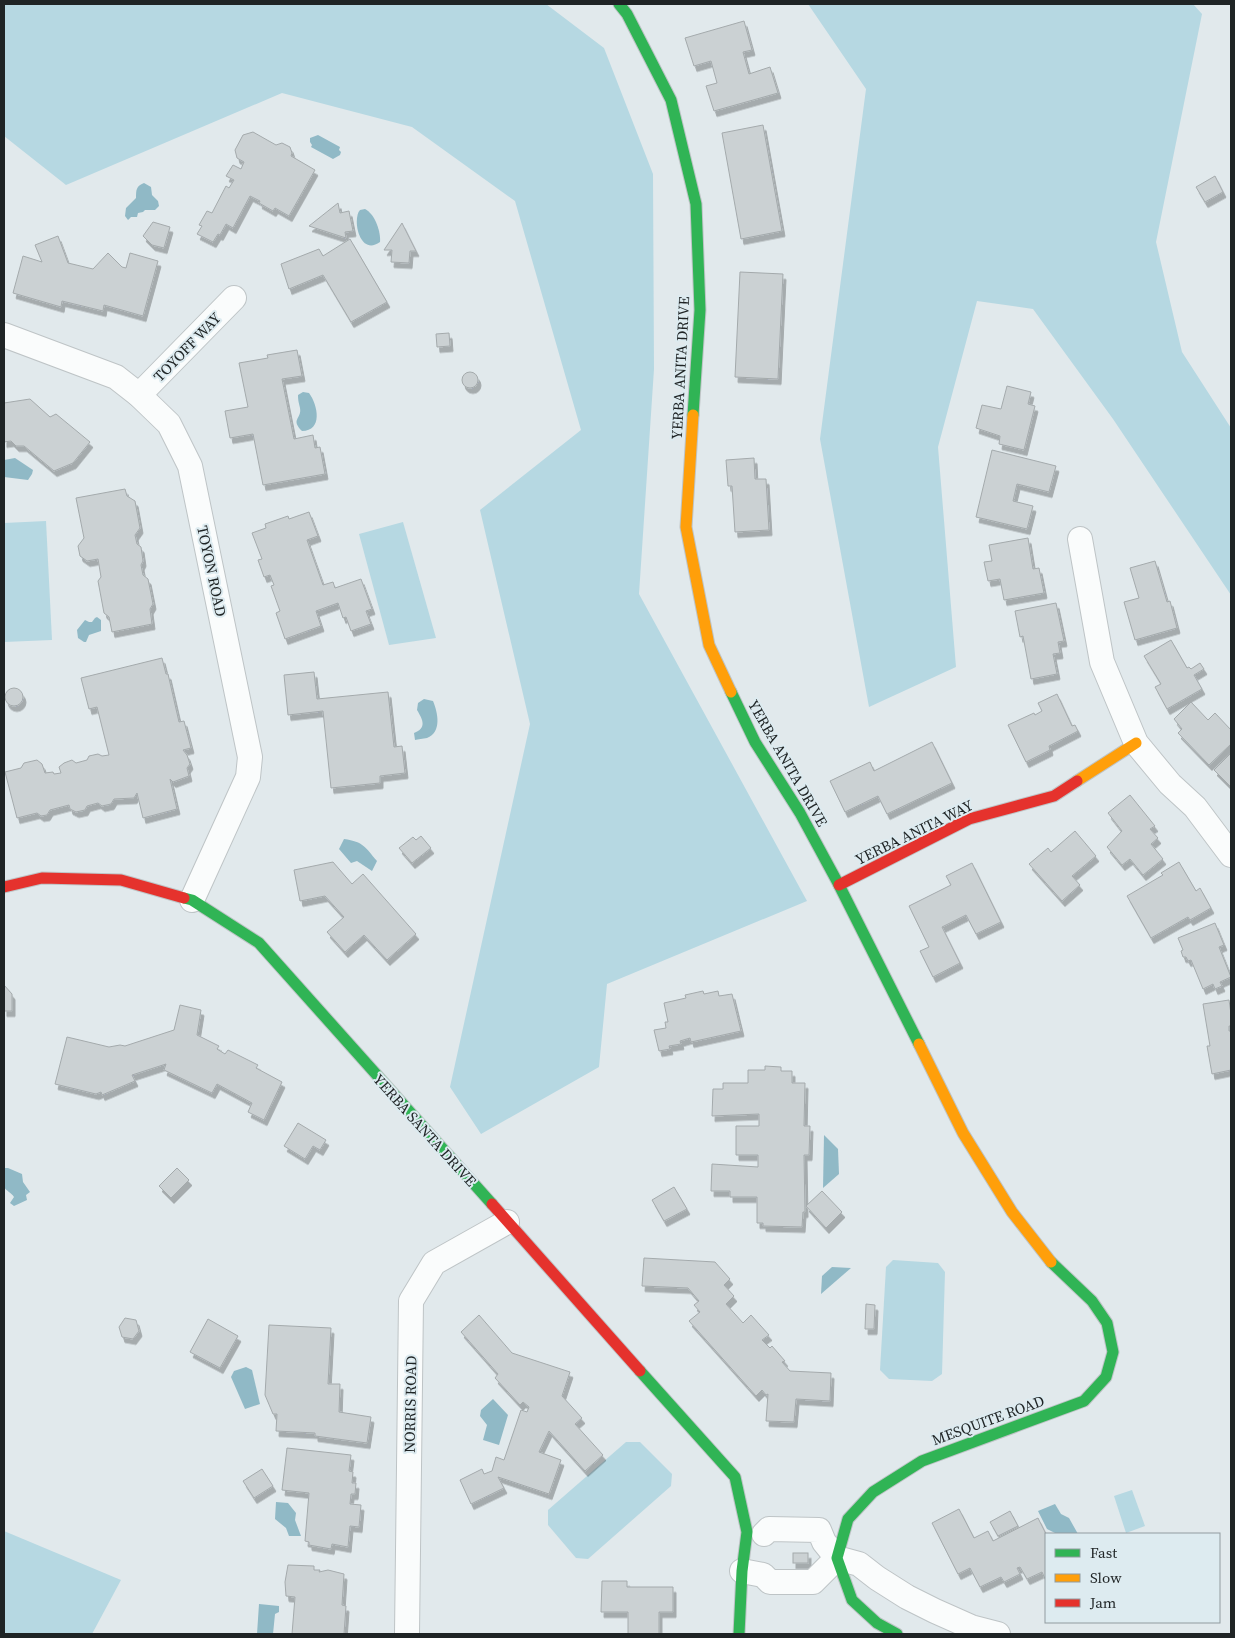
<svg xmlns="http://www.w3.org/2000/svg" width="1235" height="1638" font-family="'Source Serif 4',serif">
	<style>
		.green { fill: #b6d8e2 }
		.water { fill: #90b9c6 }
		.building { fill: #cbd1d3; stroke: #a4aaac; filter: url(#shadow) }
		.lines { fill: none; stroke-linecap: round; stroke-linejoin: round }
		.street-casing { stroke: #bec4c6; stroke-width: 26 }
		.fast-casing { stroke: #bec4c6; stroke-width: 13 }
		.slow-casing { stroke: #bec4c6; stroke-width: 13 }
		.jam-casing { stroke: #bec4c6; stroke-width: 13 }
		.street { stroke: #fafcfc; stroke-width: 24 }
		.fast { stroke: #30b455; stroke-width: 11 }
		.slow { stroke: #ff9f0a; stroke-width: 11 }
		.jam { stroke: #e5322d; stroke-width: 11 }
		.labels { text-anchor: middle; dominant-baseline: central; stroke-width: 4; stroke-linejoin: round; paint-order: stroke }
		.street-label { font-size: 15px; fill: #1f2425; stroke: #ddebf0 }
	</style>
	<defs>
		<filter id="shadow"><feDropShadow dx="3" dy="5.5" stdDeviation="0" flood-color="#0004"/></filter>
	</defs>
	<rect width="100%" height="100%" fill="#e1e9ec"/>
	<g class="green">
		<path d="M4,4h542l58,44 49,126 1,195 -15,225 168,307 -200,83 -8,83 -118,67 -31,-47 80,-363 -50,-214 101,-80 -66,-229 -103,-74 -130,-34 -216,92 -62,-49z"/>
		<path d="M808,4h385l9,10 -46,228 26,110 49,76v167l-118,-176 -80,-110 -56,-8 -39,146 18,220 -87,40 -49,-268 46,-350z"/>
		<path d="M46,521l6,119 -48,2v-119z"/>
		<path d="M403,522l33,116 -47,7 -30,-111z"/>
		<path d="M893,1260l45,3 7,9 -3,102 -10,7 -43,-2 -9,-9 6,-103z"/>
		<path d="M626,1442h14l32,32 -1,12 -83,73 -12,-1 -28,-33v-15z"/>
		<path d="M1132,1490l13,36 -19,7 -12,-37z"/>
		<path d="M4,1531l117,49 -29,54h-88z"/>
	</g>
	<g class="water">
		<path d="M318,135l22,12 -1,3 2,2 -1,3 -7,4 -22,-12 1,-2 -2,-3v-4z"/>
		<path d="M144,183l7,4 1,8 6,6 1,5 -4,4h-10l-2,2 -5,1 -1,4h-6l-3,3 -3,-4 1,-8 10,-10c0,-8 0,-12 8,-15z"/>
		<path d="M365,209c10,5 16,23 15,33 -21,15 -28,-24 -20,-32z"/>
		<path d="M303,392l6,1c9,12 14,38 -7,38 -12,-12 0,-12 -2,-23 -1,-5 -2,-7 -2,-13z"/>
		<path d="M15,458l18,12 -1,4 -4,6 -24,-3v-17z"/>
		<path d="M97,617l4,3v11l-12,4 -3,7h-2l-6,-4 -1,-8 8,-10 4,2h3l3,-4z"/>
		<path d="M424,699l9,2c5,12 9,31 -6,37 -4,1 -9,1 -12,2l-1,-7c13,-5 9,-13 3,-23l1,-7z"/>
		<path d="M344,839c20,3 21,8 33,22l-5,10 -15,-10 -6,2 -12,-14z"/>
		<path d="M824,1135l14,14 1,25 -16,14z"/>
		<path d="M4,1168h4l14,6 1,8 7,10 -4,3 1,5 -13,6 -4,-3 4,-6c-3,-5 -8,-6 -10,-10 -2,-5 0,-14 0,-19z"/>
		<path d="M832,1267l19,1 -30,26 1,-18z"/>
		<path d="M246,1367l6,3 8,34 -15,5 -14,-32 3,-6z"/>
		<path d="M493,1399l15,16 -9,30 -16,-5 4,-15 -7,-9 1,-6z"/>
		<path d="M276,1502l12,1 8,10 -1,7 6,16h-12l-3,-8 -11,-9z"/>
		<path d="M1055,1504l6,10 8,4 9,16h-21l-10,-5 -9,-18z"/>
		<path d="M259,1604l20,2v6l-4,2 -2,20h-16z"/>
	</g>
	<g class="building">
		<path d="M744,21l8,29 -9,2 6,22 21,-7 8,26 -64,18 -8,-25 11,-3 -6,-22 -17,5 -9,-28z"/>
		<path d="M763,125l19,106 -41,8 -19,-106z"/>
		<path d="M253,132l23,13 6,-2 8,4 2,6 -1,3 24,14 -26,46 -14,-8 -2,3 -14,-8 1,-2 -10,-5 -17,32 -7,-4 -6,11 -2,-1 -5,8 -16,-8 5,-8 -3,-1 8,-14 5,2 14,-27 3,2 5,-8 -8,-4 7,-11 8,4 3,-7 -7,-4 -2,-8 8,-15z"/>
		<path d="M1215,176l8,16 -18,10 -9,-15z"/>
		<path d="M338,203l2,10 9,-2 4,20 -8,1 1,6 -37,-12z"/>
		<path d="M153,222l17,5 -6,21 -12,-3 -9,-9z"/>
		<path d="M402,223l14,28h-6l-1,12 -18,-1 1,-12h-8z"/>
		<path d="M58,236l10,27 25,6 15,-16 14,14 4,1 4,-15 28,8 -15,55 -39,-11 -1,6 -41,-10 -1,6 -48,-14 10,-37 19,6 -7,-17z"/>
		<path d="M350,239l37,63 -36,20 -28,-47 -34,14 -8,-25 38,-15 4,7z"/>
		<path d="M740,272l43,2 -5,105 -43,-2z"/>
		<path d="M449,333l1,13 -13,1 -1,-13z"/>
		<path d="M297,350l5,26 -20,3 12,60 19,-4 2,13 5,-1 5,27 -62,11 -10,-51 -23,4 -5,-27 23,-4 -9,-44 29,-5 -1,-3z"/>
		<circle cx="470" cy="380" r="8"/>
		<path d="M1007,386l24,6 -3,12 7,2 -11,44 -25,-6 1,-8 -24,-8 6,-23 19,4z"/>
		<path d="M30,399l20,18 6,-3 34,28 -17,21 -19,8 -30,-25h-8l-5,-5 -7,1v-39z"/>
		<path d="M992,450l64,16 -7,26 -32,-8 -4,17 20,5 -6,23 -51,-12z"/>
		<path d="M754,458l1,21h11l3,51 -34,2 -3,-46h-4l-2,-26z"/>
		<path d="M125,489l2,7 8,5 5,27 -5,7 2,9 4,3 2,14 -2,4 2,10 5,4 5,25 -3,5 2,15 -40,8 -3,-15 -5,-4 -6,-32 3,-4 -3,-18 -11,2 -7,-5 -2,-10 6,-8 -8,-40z"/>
		<path d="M309,512l9,24 -11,4 16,45 10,-3 2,6 26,-9 11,30 -6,2 5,13 -20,7 -5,-14 -3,1 -5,-15 -22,8 5,15 -36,13 -9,-26 4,-2 -9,-25 3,-1 -4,-10 -6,2 -6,-17 4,-1 -10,-26 14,-5 -1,-4 23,-8 1,3z"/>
		<path d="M1028,538l5,31 6,-1 5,25 -40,7 -4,-21 -12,2 -4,-19 8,-1 -3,-16z"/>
		<path d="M1155,561l12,41 3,-1 7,27 -42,12 -11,-38 15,-4 -9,-30z"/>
		<path d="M1056,603l8,38 -6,1 2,11 -7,1 4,20 -26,5 -8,-43 -3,1 -5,-26z"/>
		<path d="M1171,640l16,28 2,-1 2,2 9,-6 4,6 -10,6 8,14 -35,20 -12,-22 6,-3 -17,-28z"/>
		<path d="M162,658l4,16h2l11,48 5,-1 7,27 -8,2 4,5 3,9 -3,4 2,8 -16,6 -3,-3 7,30 -34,9 -6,-25 -3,5 -20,1 -3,5 -9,2 -4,-3 -11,3 -2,4 -9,2 -6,-3 -1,-4 -19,5 -3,5 -6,1 -4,-3 -20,5 -12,-46 16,-4 3,-5 13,-3 5,4 3,9 8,-1 1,2 7,-1 -2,-6 5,-4 8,-3 4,3 11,-3 2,-4 9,-2 4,2 7,-1 -12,-48 -8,2 -8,-31z"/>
		<path d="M314,672l3,27 71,-7 6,55 8,-1 3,27 -25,3v7l-49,5 -8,-77 -35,4 -4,-40z"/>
		<circle cx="14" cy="697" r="9"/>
		<path d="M1057,694l15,32 3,-1 3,6 -29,15 1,4 -24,12 -18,-37 26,-12 1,2 7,-4 -4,-8z"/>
		<path d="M1191,702l17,18 7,-7 16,17v14l-22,21 -31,-32 4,-4 -8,-10z"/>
		<path d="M932,742l20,41 -65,31 -9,-18 -33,16 -15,-31 40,-19 4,9z"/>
		<path d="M1231,753v34l-17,-17z"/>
		<path d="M1130,795l25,31 -5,3 8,9 -7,6 12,15 -20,16 -13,-16 -8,6 -15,-18 15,-16 -14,-18z"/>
		<path d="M1075,831l21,25 -24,20 8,9 -18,16 -33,-37 19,-16 3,4z"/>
		<path d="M421,836l10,12 -19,15 -13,-15 14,-11 3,3z"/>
		<path d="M333,862l19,22 11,-10 53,60 -29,26 -23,-25 -19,17 -18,-20 17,-15 -19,-21 -25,5 -6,-31z"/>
		<path d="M1179,862l17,29 4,-3 11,20 -21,12 -2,-3 -37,21 -24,-42 36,-21 -2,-2z"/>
		<path d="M972,863l29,59 -25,12 -10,-19 -24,12 18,36 -27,14 -13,-26 9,-4 -20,-41 42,-21 -5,-9z"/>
		<path d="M1215,923l9,22 -5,2 12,30 -11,5 2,4 -7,3 -2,-5 -10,5 -12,-29 -3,1 -2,-4h-3l-2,-6 2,-1 -5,-12z"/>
		<path d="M4,985l8,9v17h-8z"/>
		<path d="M703,991l1,3 14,-3 1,5 13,-2 9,37 -50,11 -1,-4 -10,3 1,3 -12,2 1,3 -11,2 -5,-21 12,-2 -1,-6h3l-4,-19 22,-5 -1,-3z"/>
		<path d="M1229,1000l2,14v12h-2v5h2v39l-19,4 -5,-28h3l-7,-42z"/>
		<path d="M180,1005l21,5 -4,25 22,11 -2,3 8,5 3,-4 30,15 -2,3 26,14 -18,38 -16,-8 4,-9 -35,-19 -5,9 -48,-23 2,-6 -34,11 3,6 -33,14 -1,-3 -5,2 -41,-10 12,-47 42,10 11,-2 5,1 49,-16z"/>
		<path d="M765,1066l16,1v4h11v12h13l-1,43h6l-1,29h-5l1,57h-2l-1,15 -39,-1v-3h-6v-26h-27v-6h-19l1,-27 46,3v-12h-22v-29h23v-12l-47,2 1,-27h10v-6h25v-13h17z"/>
		<path d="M298,1123l28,17 -6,10 -7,-4 -8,13 -21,-13z"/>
		<path d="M177,1168l12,12 -18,18 -12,-12z"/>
		<path d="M674,1187l13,22 -23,12 -12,-21z"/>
		<path d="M822,1191l20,21 -16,16 -20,-22z"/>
		<path d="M644,1258l71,4 15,17 -6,6 10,11 -8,8 17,19 8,-8 18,20 -7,5 8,8 2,-2 13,15 -3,1 8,9 41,2 -1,28 -34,-2 -2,23 -28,-1 2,-27 -2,1 -4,-5 -6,6 -67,-75 11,-9 -6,-7 5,-4 -11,-13 -46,-2z"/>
		<path d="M866,1304l9,1 -1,24h-9z"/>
		<path d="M479,1315l33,38 58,19 -8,24 20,22 -7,6 28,31 -18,16 -36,-40 -10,21 22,8 -12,34 -51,-17 6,11 -33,16 -11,-24 22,-11 2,5 8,-3 4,-14 8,3 17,-50 6,2 2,-5 -6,-5 -3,3 -25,-27 3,-4 -37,-42z"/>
		<path d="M125,1318l11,2 3,11 -6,8 -11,-2 -3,-10z"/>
		<path d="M208,1319l30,17 -18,32 -30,-16z"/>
		<path d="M269,1325l62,3 -3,56h12l-1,28 32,5 -4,26 -52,-7v-3l-39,-2 1,-17h-4l-8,-19z"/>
		<path d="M287,1448l64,7 -2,16 4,1 -1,11h4l-1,11h-4l-1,10 11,1 -2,22 -9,-1 -2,21 -16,-3 -1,5 -22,-4v-3l-4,-1 4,-48 -27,-3z"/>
		<path d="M262,1469l11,17 -19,12 -11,-17z"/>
		<path d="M959,1509l15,29 14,-7 5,10 45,-23 8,16v47l-4,-9 -15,7 -7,-12 -3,1 3,6 -16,8 -3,-5 -21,10 -10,-19 -12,6 -26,-51z"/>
		<path d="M1010,1511l8,15 -20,10 -8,-14z"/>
		<rect x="793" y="1553" width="15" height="10"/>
		<path d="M288,1565l26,1v4h6l-1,2 9,-2 16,4 -2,31 4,1 -2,28h-52l3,-37 -9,-1 -1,-14z"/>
		<path d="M602,1581h25v6h46v25h-14v22h-31v-22h-27z"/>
	</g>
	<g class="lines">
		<defs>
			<g id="street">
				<path d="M4,335l112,42 23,18 30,29 21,42 60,291 -2,20 -56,123"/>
				<path d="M139,395l95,-97"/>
				<path d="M1080,539l22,123 34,81 34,41 25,23 36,48"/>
				<path d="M764,1534l5,-5 50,1 5,12 13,16"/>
				<path d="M837,1558l22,6 18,14 30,19 28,14 36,16 27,7"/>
				<path d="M742,1571l21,4 7,7h43l24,-24"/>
				<path d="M407,1634l4,-333 23,-38 73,-41"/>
			</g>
			<g id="fast">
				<path d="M619,4l8,10 44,86 25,104 4,106 -7,105"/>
				<path d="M731,692l24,50 45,71 39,72 80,159"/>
				<path d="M184,898l8,2 67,43 233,261"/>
				<path d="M640,1371l95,106 12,55 -5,39 -3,63"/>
				<path d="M897,1634l-20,-11 -25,-23 -15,-42 11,-39 25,-27 49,-31 162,-60 22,-24 7,-25 -6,-29 -15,-22 -41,-39"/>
			</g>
			<g id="slow">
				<path d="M693,415l-7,112 23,118 22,47"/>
				<path d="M1077,781l59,-38"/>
				<path d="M919,1044l44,89 49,79 39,50"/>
			</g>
			<g id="jam">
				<path d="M839,885l130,-66 85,-23 23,-15"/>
				<path d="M4,887l38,-9 79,2 63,18"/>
				<path d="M492,1204l148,167"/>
			</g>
		</defs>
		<use href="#street" class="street-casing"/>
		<use href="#fast" class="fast-casing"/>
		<use href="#slow" class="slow-casing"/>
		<use href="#jam" class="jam-casing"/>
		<use href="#street" class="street"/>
		<use href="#fast" class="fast"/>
		<use href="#slow" class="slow"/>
		<use href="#jam" class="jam"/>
	</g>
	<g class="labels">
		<g class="street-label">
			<text transform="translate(187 347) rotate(-46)">TOYOFF WAY</text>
			<text transform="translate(680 368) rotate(-87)">YERBA ANITA DRIVE</text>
			<text transform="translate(212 571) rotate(78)">TOYON ROAD</text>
			<text transform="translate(788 763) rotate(60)">YERBA ANITA DRIVE</text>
			<text transform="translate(914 832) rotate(-26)">YERBA ANITA WAY</text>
			<text transform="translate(425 1130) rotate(48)">YERBA SANTA DRIVE</text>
			<text transform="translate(410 1404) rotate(-89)">NORRIS ROAD</text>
			<text transform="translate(988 1420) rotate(-20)">MESQUITE ROAD</text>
		</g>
	</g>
	<rect width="1235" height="1638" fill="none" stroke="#1f2425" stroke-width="10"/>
	<rect x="1045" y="1533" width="175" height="90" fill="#ddebf0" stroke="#919b9f"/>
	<rect x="1055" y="1549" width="25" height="8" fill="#30b455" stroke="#919b9f"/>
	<text x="1090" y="1558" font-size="15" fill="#1f2425">Fast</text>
	<rect x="1055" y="1574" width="25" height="8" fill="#ff9f0a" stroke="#919b9f"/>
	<text x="1090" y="1583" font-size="15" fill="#1f2425">Slow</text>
	<rect x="1055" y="1599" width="25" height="8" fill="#e5322d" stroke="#919b9f"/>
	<text x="1090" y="1608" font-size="15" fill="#1f2425">Jam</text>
</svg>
